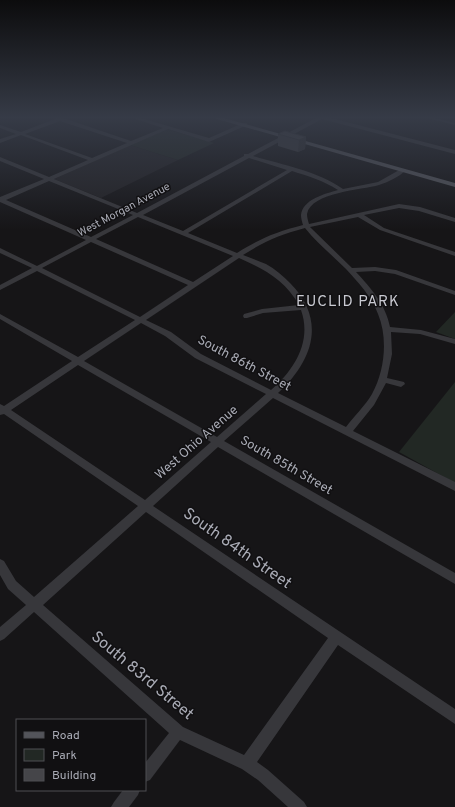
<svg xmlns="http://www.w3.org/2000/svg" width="455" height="807" font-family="Overpass,sans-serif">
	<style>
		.built { fill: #222124 }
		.green { fill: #222824 }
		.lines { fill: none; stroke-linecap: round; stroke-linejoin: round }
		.minor { fill: #37373b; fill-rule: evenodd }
		.major { fill: #53545a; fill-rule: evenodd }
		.wall { fill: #3b3b3f }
		.shaded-wall { fill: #303033 }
		.building { fill: #454549; stroke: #303033 }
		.labels { text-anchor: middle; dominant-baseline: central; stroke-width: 3; stroke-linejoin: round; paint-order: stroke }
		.far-street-label { font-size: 11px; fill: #a9abb5; stroke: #111012 }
		.street-label { font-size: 13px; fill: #a9abb5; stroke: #111012 }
		.quarter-label { font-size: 15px; letter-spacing: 1px; fill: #c9cad2; stroke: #111012 }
		.near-street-label { font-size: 16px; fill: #a9abb5; stroke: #111012 }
	</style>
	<rect width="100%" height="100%" fill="#161517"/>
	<path class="built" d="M130,145l48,15 -77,38 -47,-19z"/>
	<g class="green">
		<path d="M167,129l47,14 -36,17 -48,-15z"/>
		<path d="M455,312v27l-19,-7z"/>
		<path d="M455,382v101l-56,-31z"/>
	</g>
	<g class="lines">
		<g class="minor">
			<path d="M51,117l12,1 68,23 32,-13 -33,-11h7l72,21 34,-15h4v2l-38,17 -41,-13 -114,50 83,34 107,-57v-2h4l70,-37h9l128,33v4l-133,-35 -69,37c30,9 64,15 90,33l35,-7 23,-13 5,1c-7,7 -18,12 -27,15 -17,5 -68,7 -72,29 0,3 1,7 2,10l90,-20 21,3 35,11v4l-36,-11 -20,-3 -35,7 20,13 71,24v4l-75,-26 -22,-13 -48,10 42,41 23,-1 21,3 59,21v4l-60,-21 -20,-3 -19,1c15,16 30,33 34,55l31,3 34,9v5l-35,-10 -29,-2 1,22 -5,24 17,4 1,2 -4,3 -15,-4 -12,22 -21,26 102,51v9l-182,-93 -49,43 231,132v11l-237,-137 -65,59 302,203v15l-117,-79 -81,117 11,8 36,32 3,5h-19l-30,-27 -16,-11 -62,-29 -30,40 -5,2v-19l24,-30 -135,-121 -30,27 -4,2v-14l26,-22 -18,-16 -8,-14v-16l4,2 12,20 18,16 104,-91 -134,-92 -4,1v-11l4,2 68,-45 -72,-42v-5l78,43 57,-37 -98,-49 -37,19v-5l32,-17 -32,-15v-5l37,18 49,-26 -86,-38v-5l44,-18 -44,-18v-4l49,20 39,-17 -67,-25 -21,8v-4l16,-5 -16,-6v-3l21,7 34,-13zM60,121l67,22 -35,15 -67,-24zM249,158l38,12 -104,61 -40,-16zM292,171c16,5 32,10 46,19 -13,4 -35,9 -37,25 0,3 1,7 2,10 -27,7 -42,13 -66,28l-49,-20zM49,181l84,34 -42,22 -85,-37zM138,217l95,39 -40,26 -97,-43zM305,228c12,15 27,27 41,41 12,13 26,28 32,45 10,24 7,56 -6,80 -7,12 -18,22 -26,33l-68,-34c35,-32 49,-73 12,-110 -7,-7 -15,-14 -24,-19 -7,-3 -15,-6 -23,-9 22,-14 36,-20 62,-27zM91,242l97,43 -48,32 -98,-49zM239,258c25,11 46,22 60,47l-37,4 -18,5 -1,2 1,2h3l16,-5 38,-3c11,31 -6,59 -30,80l-70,-36 -30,-22 -25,-12zM141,323l24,13 30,22 71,36 -49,43 -133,-76zM78,365l133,77 -66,58 -134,-90zM146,512l182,126 -84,117 -61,-28 -140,-122z"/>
			<path d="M423,117h8l24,6v2z"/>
			<path d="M123,790h17l-2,5 -9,12h-18l3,-5z"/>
		</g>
		<path class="major" d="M210,117h10l235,66v4z"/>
	</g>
	<path class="wall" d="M278,134l28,3 -1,12 -7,3 -20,-6z"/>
	<path class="shaded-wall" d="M306,137l-1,12 -7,3 1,-12z"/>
	<path class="building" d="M285,131l21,6 -7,3 -21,-6z"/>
	<linearGradient id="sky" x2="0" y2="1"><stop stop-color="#0c0c0d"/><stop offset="0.51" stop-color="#363b47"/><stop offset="1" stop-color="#363b47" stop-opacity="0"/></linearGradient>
	<rect width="455" height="230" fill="url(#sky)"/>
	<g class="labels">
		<g class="far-street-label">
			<text transform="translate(124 210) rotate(-28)">West Morgan Avenue</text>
		</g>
		<g class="street-label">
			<text transform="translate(244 364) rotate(28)">South 86th Street</text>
			<text transform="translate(197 443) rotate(-41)">West Ohio Avenue</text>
			<text transform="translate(286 466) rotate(30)">South 85th Street</text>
		</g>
		<g class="quarter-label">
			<text x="348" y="302">EUCLID PARK</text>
		</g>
		<g class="near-street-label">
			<text transform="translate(237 549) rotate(35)">South 84th Street</text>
			<text transform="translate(142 676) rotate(40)">South 83rd Street</text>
		</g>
	</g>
	<rect x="16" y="719" width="130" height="72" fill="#111012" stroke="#4e4e53"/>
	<rect x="24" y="732" width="20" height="6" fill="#53545a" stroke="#4e4e53"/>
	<text x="52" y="739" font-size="12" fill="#a9abb5">Road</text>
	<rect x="24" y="749" width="20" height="12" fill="#222824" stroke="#4e4e53"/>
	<text x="52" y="759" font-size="12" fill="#a9abb5">Park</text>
	<rect x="24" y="769" width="20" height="12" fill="#454549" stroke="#4e4e53"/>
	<text x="52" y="779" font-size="12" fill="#a9abb5">Building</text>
</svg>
